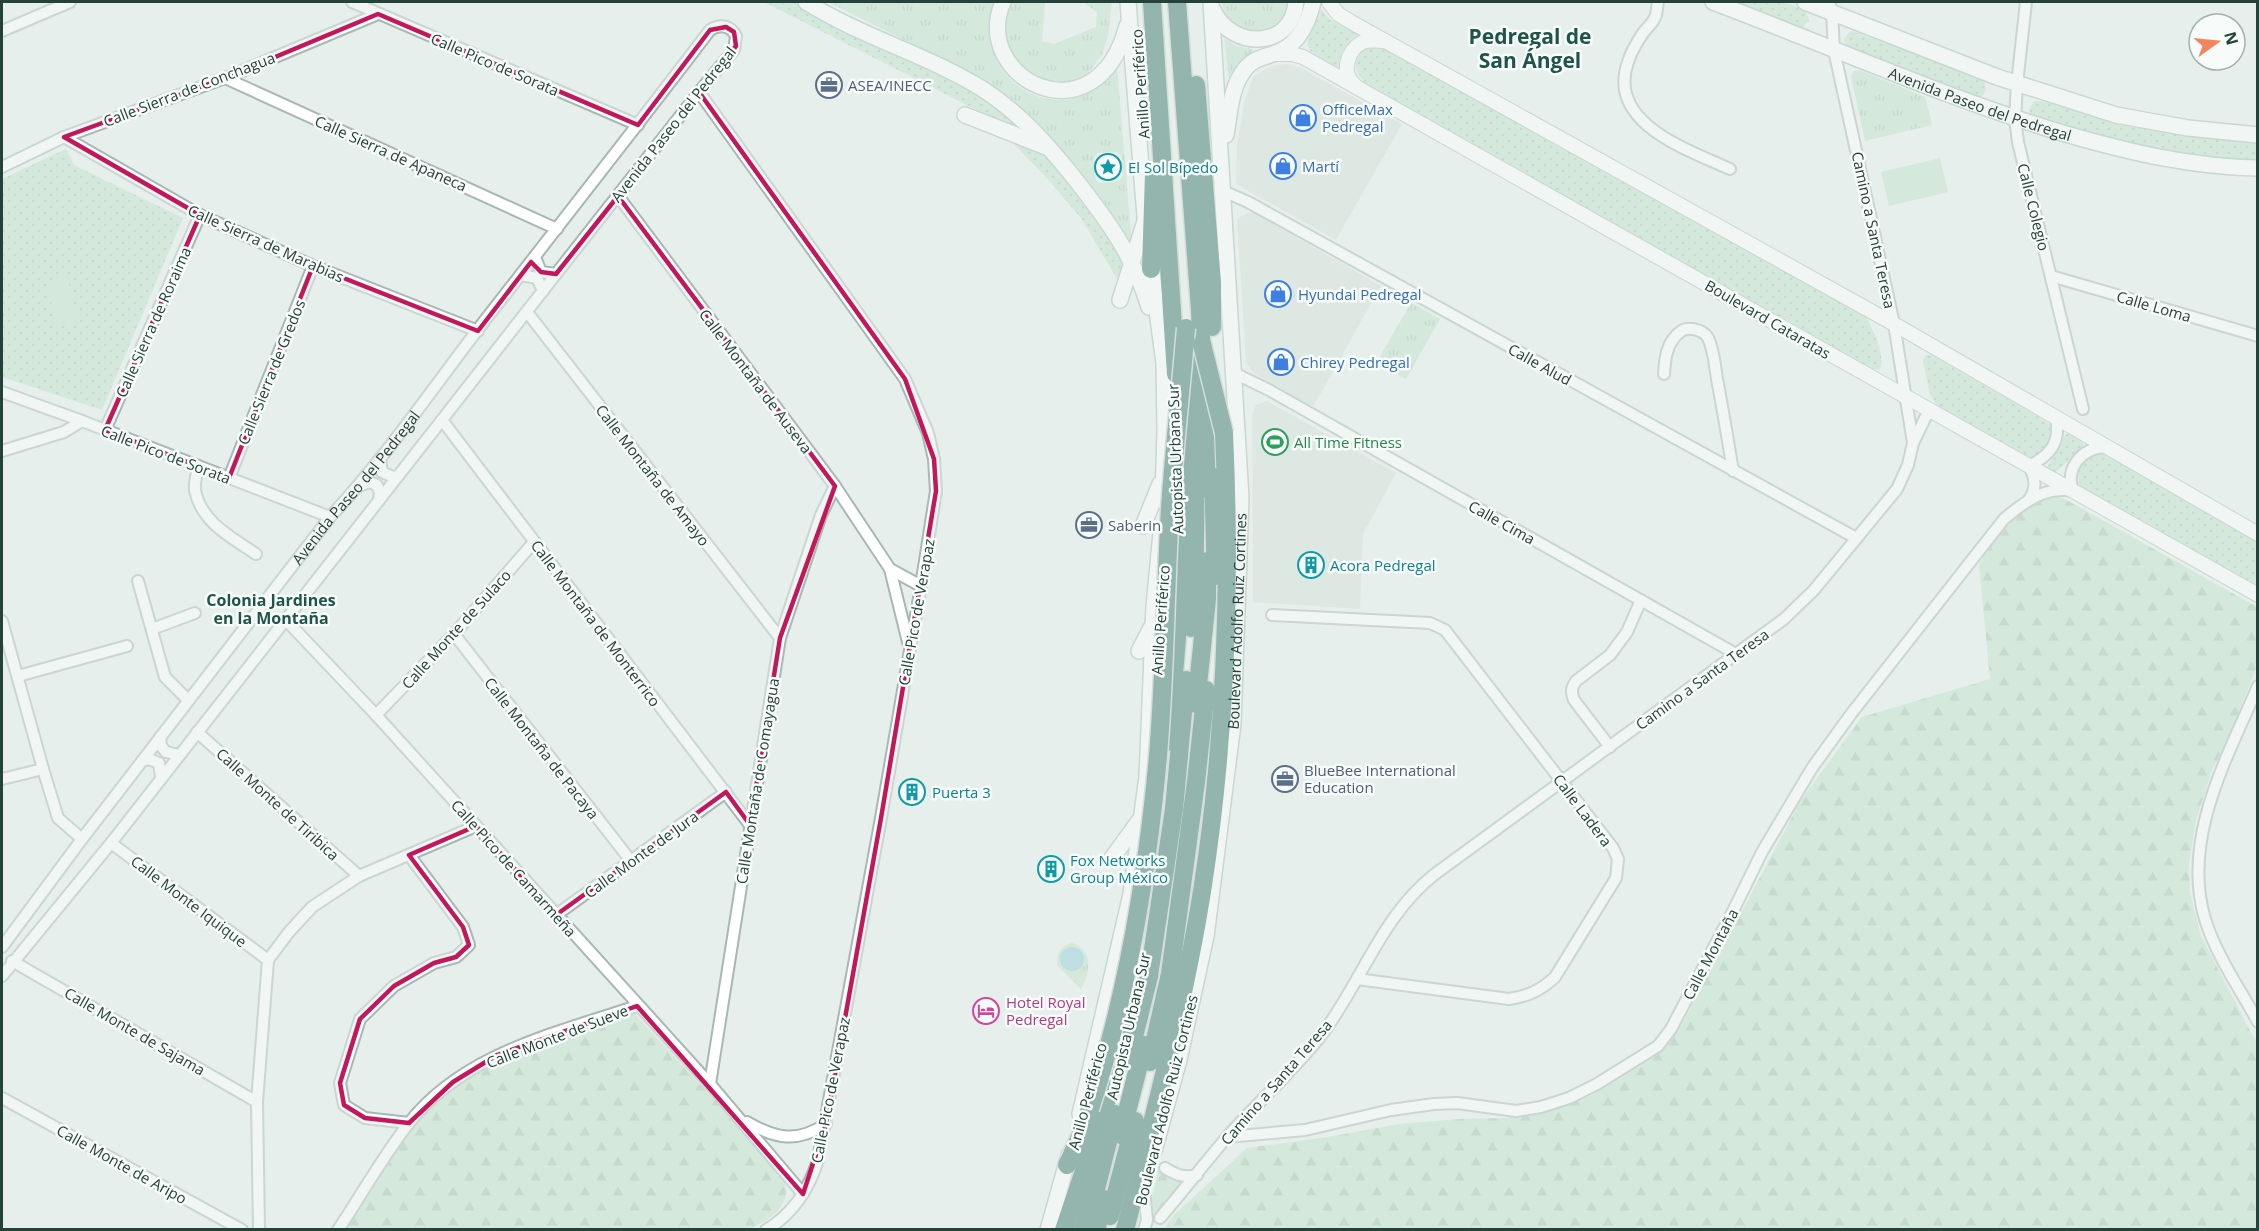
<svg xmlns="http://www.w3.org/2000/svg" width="2259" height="1231" font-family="'Open Sans',sans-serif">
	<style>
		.built { fill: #d4dfda }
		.grass { fill: url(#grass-tufts); fill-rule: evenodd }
		.forest { fill: url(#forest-firs) }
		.park { fill: url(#park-dots) }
		.pitch { fill: #bfe0c8 }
		.water { fill: #8ec9d4 }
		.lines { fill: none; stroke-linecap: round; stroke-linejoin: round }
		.minor-casing { stroke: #a8b8b2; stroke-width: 14 }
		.tertiary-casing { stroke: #a8b8b2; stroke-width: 16 }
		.secondary-casing { stroke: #a4bbb3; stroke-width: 18 }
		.motorway-casing { stroke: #c2cac8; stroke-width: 21 }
		.minor { stroke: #fff; stroke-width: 10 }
		.tertiary { stroke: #fff; stroke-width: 14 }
		.secondary { stroke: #fff; stroke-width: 15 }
		.motorway { stroke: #2f6f62; stroke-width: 18 }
		.motorway-bridge-casing { stroke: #c2cac8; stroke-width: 21; stroke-linecap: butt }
		.motorway-bridge { stroke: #2f6f62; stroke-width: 18 }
		.marked { fill: none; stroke: #c2185b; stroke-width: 4.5; stroke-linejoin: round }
		.labels { text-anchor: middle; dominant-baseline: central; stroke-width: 5; stroke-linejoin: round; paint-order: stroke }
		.street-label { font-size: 15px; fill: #24423a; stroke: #f7fbf9 }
		.service-label { font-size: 15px; fill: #4e5e75; stroke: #f7fbf9; text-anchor: start }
		.shop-label { font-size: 15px; fill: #366cbe; stroke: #f7fbf9; text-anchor: start }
		.culture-label { font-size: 15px; fill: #0d838f; stroke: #f7fbf9; text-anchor: start }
		.leisure-label { font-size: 15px; fill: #27864d; stroke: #f7fbf9; text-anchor: start }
		.hotel-label { font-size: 15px; fill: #b23c85; stroke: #f7fbf9; text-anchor: start }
		.neighbourhood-label { font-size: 16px; font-weight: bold; fill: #1f5548; stroke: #f7fbf9 }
		.district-label { font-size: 21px; font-weight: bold; fill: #1f5548; stroke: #f7fbf9 }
	</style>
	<defs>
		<pattern id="grass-tufts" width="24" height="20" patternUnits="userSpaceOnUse" patternTransform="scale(1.5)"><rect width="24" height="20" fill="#bfe0c8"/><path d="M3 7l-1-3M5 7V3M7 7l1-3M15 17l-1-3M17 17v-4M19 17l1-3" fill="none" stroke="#a4c1ad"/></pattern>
		<pattern id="forest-firs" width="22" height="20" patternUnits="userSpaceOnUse" patternTransform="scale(1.5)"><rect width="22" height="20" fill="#bfe0c8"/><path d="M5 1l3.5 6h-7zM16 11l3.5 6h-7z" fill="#a4c1ad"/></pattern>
		<pattern id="park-dots" width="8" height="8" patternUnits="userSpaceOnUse" patternTransform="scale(1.5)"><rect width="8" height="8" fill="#bfe0c8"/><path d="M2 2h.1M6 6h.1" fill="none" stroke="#a4c1ad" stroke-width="1.8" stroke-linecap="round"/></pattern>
	</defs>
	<rect width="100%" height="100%" fill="#e6efeb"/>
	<g class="built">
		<path d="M1286,64l15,4 101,56 -66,116 -100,-56 1,-40 8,-45 9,-23 18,-10z"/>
		<path d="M1252,212l129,74 -68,121 -58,-33 -9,-11 -9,-144 6,-4z"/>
		<path d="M1267,401l129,72 -33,61 -3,75 -107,-7 -1,-188 4,-9z"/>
	</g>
	<g class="grass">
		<path d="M828,2h169c-27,56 31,117 89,92 14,-5 22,-16 31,-27l15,179 -2,5 -79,-112 -27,-29 -55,-38zM1117,152l4,4 2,20 -4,5 -20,2 -4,-5 -1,-20 3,-5z"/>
		<path d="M1012,2h33l-3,39 12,3 42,-17 1,-15 -14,-10h29l-4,33 -6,20 -15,19 -11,7 -12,3 -28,-4 -25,-21 -8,-30 4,-18z"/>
		<path d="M1222,2h67c-9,39 -62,41 -67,0z"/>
		<path d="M1224,38l12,8 16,3 1,4 -14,10 -10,17z"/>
		<path d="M1859,70l66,27 7,28 -67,16 -14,-65 3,-5z"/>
		<path d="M1411,303l29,16 -34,60 -30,-16z"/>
		<path d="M1072,943c22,7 18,30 9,46l-24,-24c0,-13 3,-18 15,-22z"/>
	</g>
	<g class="forest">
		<path d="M2054,496l11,3 192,108v59l-30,76 -15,28 -16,50 -7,44 1,29 11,43 56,108v185l-1093,1 8,-13 75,-69 81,-11 71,-13 61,-5 46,-1 49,-9 35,-13 32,-19 36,-24 23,-27 120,-226 61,-83 128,-38 -11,-115c16,-25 43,-64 75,-68z"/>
		<path d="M634,1013l144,155c20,32 -1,48 -28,61l-406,1c26,-39 50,-82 82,-116 54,-57 138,-76 208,-101z"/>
		<path d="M1159,1168l10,11 15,2 -27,32 -4,2 -4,-7z"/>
	</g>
	<g class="park">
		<path d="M764,2h30l183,92 57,45z"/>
		<path d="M1731,2h52l23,8 3,11 -8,7z"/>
		<path d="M1321,9l8,10 30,15c-14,8 -19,19 -20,34 -42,-23 -35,-17 -18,-59z"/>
		<path d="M1851,31l131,47c4,7 6,12 0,18l-7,1 -127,-50 -4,-6v-3z"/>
		<path d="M1370,45l13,1 480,266c8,14 23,40 17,57l-8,1 -505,-285c-14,-16 -17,-27 3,-40z"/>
		<path d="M2034,101h7l73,20 143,21v19l-71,-6 -50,-9 -103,-29 -4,-7z"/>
		<path d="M1006,136l39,16 60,82 22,36 -6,15 -40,-67 -35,-41z"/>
		<path d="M66,149l8,16 109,53 -81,192 -100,-33v-198z"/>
		<path d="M1926,355h5l116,67c13,13 -2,32 -15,39l-94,-54 -8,-13 -7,-34z"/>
		<path d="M2069,433l13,7 2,8 -30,25 -6,-3v-4l18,-32z"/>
		<path d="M2100,453l6,1 151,88v46l-176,-100c-7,-17 1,-31 19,-35z"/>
	</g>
	<g class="pitch">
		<path d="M1940,158l8,34 -59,14 -8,-34z"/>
		<path d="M67,276l11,46 -21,5 -11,-46z"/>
	</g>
	<circle class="water" cx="1072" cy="959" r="12"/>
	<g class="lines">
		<defs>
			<g id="minor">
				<path d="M352,2l286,123"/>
				<path d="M1658,2c-1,4 -1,9 -2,13 -2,8 -9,12 -13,18 -6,9 -12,19 -15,29 -22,61 60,88 102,107"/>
				<path d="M2026,2l-9,82 -2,35 3,23 65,267"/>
				<path d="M2,31l68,-29"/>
				<path d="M225,78l332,151"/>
				<path d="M699,92l206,287 23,54 6,26 2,32 -15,95 -40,232 -63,342c-9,29 -25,54 -52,70"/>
				<path d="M64,137l136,78 113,51 165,65"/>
				<path d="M2,167l62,-30 161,-59 153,-64"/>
				<path d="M1223,191l25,11 608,336"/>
				<path d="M618,196l217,290 55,83 18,73"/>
				<path d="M535,257l6,15 15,2"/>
				<path d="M521,275l16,3 6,13"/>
				<path d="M2051,276l207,60"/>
				<path d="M527,312l253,326"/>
				<path d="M1234,373l35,17 467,264"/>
				<path d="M1664,374c1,-15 2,-31 16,-42 7,-6 23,-3 28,6 6,12 7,29 9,41 6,31 11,62 16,92"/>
				<path d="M2,392l80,29 248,96"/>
				<path d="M442,420l308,405"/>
				<path d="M105,430l95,-215"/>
				<path d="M1913,443l16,-33"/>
				<path d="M2,451l62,-19 18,-11"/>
				<path d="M380,459l2,13 11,5 5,-1"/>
				<path d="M198,466c-1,8 -4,17 -3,24 6,32 36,47 61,64"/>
				<path d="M229,478l84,-212"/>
				<path d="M359,486l10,-4 8,3 3,8 -1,7"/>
				<path d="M2028,501c9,-12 8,-22 1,-35 20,-10 32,-23 27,-47"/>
				<path d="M890,569l31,17"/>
				<path d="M138,581l27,96 23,23"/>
				<path d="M1272,615l158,8 15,7 168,218 5,11 -2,19 -61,99c-15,14 -27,19 -46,22l-152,-20"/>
				<path d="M285,619l91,96 334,369 93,110"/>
				<path d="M2,621l41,148 15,49 24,21"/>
				<path d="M152,629l43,-16"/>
				<path d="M454,634l177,227"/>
				<path d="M18,676l109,-30"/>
				<path d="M2258,686c-31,72 -77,153 -53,233 11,36 35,70 53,103"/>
				<path d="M376,715l78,-81 80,-92"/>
				<path d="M197,732l162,144"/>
				<path d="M160,737l1,9 5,6 13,3"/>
				<path d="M1610,747l-36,-47c-3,-8 -3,-12 2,-19l34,-26 17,-23 14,-32"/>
				<path d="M142,761l7,-2 10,4 2,14"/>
				<path d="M2,779l41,-10"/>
				<path d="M111,843l157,117"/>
				<path d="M409,855l54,72 6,18 -13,12 -22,6 -40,23 -34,33 -20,64 4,22 21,13 44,5"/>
				<path d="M556,915l170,-123"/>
				<path id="s1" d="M2,947l80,-108 248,-322c55,-59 100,-125 149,-189 77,-99 155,-198 231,-298 10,-7 21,-4 26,6l-2,14 -35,42 -143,182 -445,569 -109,133"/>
				<path d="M12,961l245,141"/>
				<path d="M710,1084l70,-446 41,-123 14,-29"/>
				<path d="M2,1098l240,132"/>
				<path d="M747,1122c29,17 50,21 79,2"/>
				<path d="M1227,1137l78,-7 86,-20 43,-6 23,-1 59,8 25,-4 28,-9 28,-14 61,-38 13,-17 63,-120 28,-57 50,-84 39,-54 153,-195c20,-17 41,-33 69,-28 -8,-23 8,-43 33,-44"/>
				<path d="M1165,1168c11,7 19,10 32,7"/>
				<path d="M1144,1190l3,30 -3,10"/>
				<path d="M1160,1218c23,-27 44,-54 67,-81 30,-34 65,-65 93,-100 41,-53 61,-121 115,-163l349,-255 30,-29 83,-101 11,-24 5,-22 -19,-119 -60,-274 -2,-38 -3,-10"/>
				<path d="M259,1230l-2,-128 11,-142 21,-28 23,-25 47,-31 117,-50"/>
				<path d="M338,1230c24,-36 45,-74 71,-107 55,-70 148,-90 228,-117"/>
			</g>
			<g id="tertiary">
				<path d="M1329,2l9,12 13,8 543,302 364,210"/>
				<path d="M1275,54h17l11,3 955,538"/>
				<path d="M1354,84c-13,-10 -7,-33 7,-41 7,-4 16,-2 24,-2"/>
			</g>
			<g id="secondary">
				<path d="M806,2c54,34 119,52 175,86 38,24 66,56 94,91 33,42 58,76 74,128"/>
				<path d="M1003,2c-33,77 93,141 124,24"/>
				<path d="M1128,2l18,227"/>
				<path id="s2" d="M1713,2c117,44 232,96 353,132 62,18 126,33 192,34"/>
				<path d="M1805,2l192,75 119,38 72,13 70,7"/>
				<path d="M1213,10c18,40 79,40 83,-8"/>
				<path d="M965,115l81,32"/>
				<path d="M1226,135c4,-22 4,-47 19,-66 8,-10 16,-11 28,-15 24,-7 35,-30 40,-52"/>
				<path d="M1150,259l14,104 1,66 -2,72"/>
				<path d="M1120,300l25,-79"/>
				<path d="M1143,526l17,-42"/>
				<path d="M1139,651l12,-23"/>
				<path d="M1112,858l27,-37"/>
				<path d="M1080,1114l51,-220 16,-117 7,-171 7,-73"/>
				<path id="s3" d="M1154,1151l25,-91 27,-124 27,-212 8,-226 -30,-496"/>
				<path d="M1048,1230l21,-75"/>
			</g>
			<g id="motorway">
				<path d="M1152,2l24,372"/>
				<path d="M1177,2l23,307 7,180"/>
				<path d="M1196,85l16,198v44"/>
				<path d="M1151,269l3,-96"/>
				<path d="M1188,356c8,91 10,181 3,272"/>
				<path d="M1213,477l3,99"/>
				<path d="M1196,704l11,-105v-38"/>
				<path d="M1167,742c11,-97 18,-192 13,-290"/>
				<path d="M1128,1061l21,-85 25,-167 12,-129"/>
				<path d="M1150,1062l20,-88 26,-192 10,-92"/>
				<path d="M1121,1135l23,-90"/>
				<path d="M1067,1165l14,-30 9,-26"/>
				<path d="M1110,1216l25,-95"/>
				<path d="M1064,1230l36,-106 15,-55 11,-63"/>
				<path d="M1083,1230l14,-45 18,-71"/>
				<path d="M1096,1230l8,-31"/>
				<path d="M1125,1230c29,-115 60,-229 78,-345 23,-150 28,-301 21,-452"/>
			</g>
		</defs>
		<use href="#minor" class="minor-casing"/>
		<use href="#tertiary" class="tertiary-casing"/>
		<use href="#secondary" class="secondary-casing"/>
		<use href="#motorway" class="motorway-casing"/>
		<use href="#minor" class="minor"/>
		<use href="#tertiary" class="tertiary"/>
		<use href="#secondary" class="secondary"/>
		<use href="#motorway" class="motorway"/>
		<defs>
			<g id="motorway-bridge">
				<path d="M1202,344l22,89"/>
				<path d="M1090,1109c36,-110 56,-226 67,-342 8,-86 8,-172 13,-258 4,-60 11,-121 16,-181"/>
			</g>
		</defs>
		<use href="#motorway-bridge" class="motorway-bridge-casing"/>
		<use href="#motorway-bridge" class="motorway-bridge"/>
	</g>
	<path d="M0 0H2259V1231H0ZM378,14l260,111 72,-95 16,-3 8,5 2,14 -37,46 206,287 29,80 2,32 -55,327 -55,306 -23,70 -166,-188 -140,49 -44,27 -44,41 -44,-5 -21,-13 -4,-22 20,-64 34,-33 40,-23 22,-6 13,-12 -6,-18 -54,-72 67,-29 80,89 170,-123 24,33 30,-187 55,-152 -217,-290 -62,78 -15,-2 -10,-10 -53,69 -165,-65 -84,212 -124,-48 95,-215 -136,-78 161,-59z" fill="#e6efeb" fill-opacity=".55" fill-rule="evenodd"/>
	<path class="marked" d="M378,14l260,111 72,-95 16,-3 8,5 2,14 -37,46 206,287 29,80 2,32 -55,327 -55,306 -23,70 -166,-188 -140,49 -44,27 -44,41 -44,-5 -21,-13 -4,-22 20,-64 34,-33 40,-23 22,-6 13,-12 -6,-18 -54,-72 67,-29 80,89 170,-123 24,33 30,-187 55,-152 -217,-290 -62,78 -15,-2 -10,-10 -53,69 -165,-65 -84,212 -124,-48 95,-215 -136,-78 161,-59z"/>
	<defs>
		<symbol id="office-ring" viewBox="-11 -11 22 22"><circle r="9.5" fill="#f7fbf9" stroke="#5c6f8a" stroke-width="1.5"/><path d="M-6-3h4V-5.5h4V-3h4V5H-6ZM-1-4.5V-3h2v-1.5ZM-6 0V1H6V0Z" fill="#5c6f8a"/></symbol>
		<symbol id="shop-ring" viewBox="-11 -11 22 22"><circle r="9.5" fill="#f7fbf9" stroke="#3f7fe0" stroke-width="1.5"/><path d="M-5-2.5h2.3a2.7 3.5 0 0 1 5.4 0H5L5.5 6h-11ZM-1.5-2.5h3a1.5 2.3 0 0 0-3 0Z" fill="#3f7fe0"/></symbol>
		<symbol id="sight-ring" viewBox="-11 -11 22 22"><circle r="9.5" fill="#f7fbf9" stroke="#0f9aa8" stroke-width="1.5"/><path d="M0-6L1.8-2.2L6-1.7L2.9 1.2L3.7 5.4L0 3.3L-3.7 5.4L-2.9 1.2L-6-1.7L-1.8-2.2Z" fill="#0f9aa8"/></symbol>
		<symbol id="stadium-ring" viewBox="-11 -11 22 22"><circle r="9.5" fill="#f7fbf9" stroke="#2e9e5b" stroke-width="1.5"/><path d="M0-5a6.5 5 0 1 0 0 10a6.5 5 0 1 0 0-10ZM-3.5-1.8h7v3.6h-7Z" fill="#2e9e5b"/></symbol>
		<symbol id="building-ring" viewBox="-11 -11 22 22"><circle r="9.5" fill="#f7fbf9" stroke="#0f9aa8" stroke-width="1.5"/><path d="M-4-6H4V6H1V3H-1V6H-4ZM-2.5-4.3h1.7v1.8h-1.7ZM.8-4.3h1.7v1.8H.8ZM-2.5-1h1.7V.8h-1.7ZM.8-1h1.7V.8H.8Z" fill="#0f9aa8"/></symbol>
		<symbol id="hotel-ring" viewBox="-11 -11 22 22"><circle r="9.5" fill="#f7fbf9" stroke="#d1479c" stroke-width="1.5"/><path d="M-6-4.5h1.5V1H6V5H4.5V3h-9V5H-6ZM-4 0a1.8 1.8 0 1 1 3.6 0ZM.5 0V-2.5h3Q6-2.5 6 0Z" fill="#d1479c"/></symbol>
	</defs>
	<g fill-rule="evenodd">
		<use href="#office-ring" x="814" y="70" width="30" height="30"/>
		<use href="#shop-ring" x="1288" y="103" width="30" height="30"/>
		<use href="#shop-ring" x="1268" y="151" width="30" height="30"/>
		<use href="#sight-ring" x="1093" y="152" width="30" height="30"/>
		<use href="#shop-ring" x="1263" y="279" width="30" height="30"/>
		<use href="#shop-ring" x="1266" y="347" width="30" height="30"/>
		<use href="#stadium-ring" x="1260" y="427" width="30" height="30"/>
		<use href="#office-ring" x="1074" y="510" width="30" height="30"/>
		<use href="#building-ring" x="1296" y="550" width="30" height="30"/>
		<use href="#office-ring" x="1270" y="764" width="30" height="30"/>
		<use href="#building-ring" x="897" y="777" width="30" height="30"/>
		<use href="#building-ring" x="1036" y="854" width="30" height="30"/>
		<use href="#hotel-ring" x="971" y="996" width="30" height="30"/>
	</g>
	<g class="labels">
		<g class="street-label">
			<text transform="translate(495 64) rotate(23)">Calle Pico de Sorata</text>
			<text transform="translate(1140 84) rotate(-94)">Anillo Periférico</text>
			<text transform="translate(189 89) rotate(-21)">Calle Sierra de Conchagua</text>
			<text stroke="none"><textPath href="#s2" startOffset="286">Avenida Paseo del Pedregal</textPath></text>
			<text transform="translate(673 124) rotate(-52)">Avenida Paseo del Pedregal</text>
			<text transform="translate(391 153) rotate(24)">Calle Sierra de Apaneca</text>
			<text transform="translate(2034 207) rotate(76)">Calle Colegio</text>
			<text transform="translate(1874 230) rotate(78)">Camino a Santa Teresa</text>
			<text transform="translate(266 243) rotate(24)">Calle Sierra de Marabias</text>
			<text transform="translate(2154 306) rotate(16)">Calle Loma</text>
			<text transform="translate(1768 319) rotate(30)">Boulevard Cataratas</text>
			<text transform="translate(153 322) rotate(-66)">Calle Sierra de Roraima</text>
			<text transform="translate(1540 364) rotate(29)">Calle Alud</text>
			<text transform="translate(271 372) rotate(-68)">Calle Sierra de Gredos</text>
			<text transform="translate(756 381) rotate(53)">Calle Montaña de Auseva</text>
			<text transform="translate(166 454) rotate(21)">Calle Pico de Sorata</text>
			<text transform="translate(1175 459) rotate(-92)">Autopista Urbana Sur</text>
			<text transform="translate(653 475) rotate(52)">Calle Montaña de Amayo</text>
			<text stroke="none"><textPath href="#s1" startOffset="580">Avenida Paseo del Pedregal</textPath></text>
			<text transform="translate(1502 522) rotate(29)">Calle Cima</text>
			<text transform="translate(916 612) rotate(-80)">Calle Pico de Verapaz</text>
			<text transform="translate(1160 620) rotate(-86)">Anillo Periférico</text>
			<text stroke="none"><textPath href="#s3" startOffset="538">Boulevard Adolfo Ruiz Cortines</textPath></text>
			<text transform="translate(596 623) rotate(53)">Calle Montaña de Monterrico</text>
			<text transform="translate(456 629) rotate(-48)">Calle Monte de Sulaco</text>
			<text transform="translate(1702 679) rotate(-36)">Camino a Santa Teresa</text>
			<text transform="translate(542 748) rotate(52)">Calle Montaña de Pacaya</text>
			<text transform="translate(757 781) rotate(-81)">Calle Montaña de Comayagua</text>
			<text transform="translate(278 804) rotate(42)">Calle Monte de Tiribica</text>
			<text transform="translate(1583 810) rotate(53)">Calle Ladera</text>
			<text transform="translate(641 854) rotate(-36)">Calle Monte de Jura</text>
			<text transform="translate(514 868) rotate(48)">Calle Pico de Camarmeña</text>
			<text transform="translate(189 901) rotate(37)">Calle Monte Iquique</text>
			<text transform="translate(1710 954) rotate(-62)">Calle Montaña</text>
			<text transform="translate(1128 1026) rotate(-77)">Autopista Urbana Sur</text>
			<text transform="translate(135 1031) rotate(30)">Calle Monte de Sajama</text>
			<text transform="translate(557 1036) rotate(-21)">Calle Monte de Sueve</text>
			<text transform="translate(1276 1082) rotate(-49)">Camino a Santa Teresa</text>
			<text transform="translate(830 1090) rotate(-79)">Calle Pico de Verapaz</text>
			<text transform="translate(1087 1096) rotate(-75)">Anillo Periférico</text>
			<text transform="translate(1166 1100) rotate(-76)">Boulevard Adolfo Ruiz Cortines</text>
			<text transform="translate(122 1164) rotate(29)">Calle Monte de Aripo</text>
		</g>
		<g class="service-label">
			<text x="848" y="85">ASEA/INECC</text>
			<text x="1108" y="525">Saberin</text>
			<text x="1304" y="770">BlueBee International<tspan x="1304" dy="17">Education</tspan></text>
		</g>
		<g class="shop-label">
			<text x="1322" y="109">OfficeMax<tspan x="1322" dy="17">Pedregal</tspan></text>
			<text x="1302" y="166">Martí</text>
			<text x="1298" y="294">Hyundai Pedregal</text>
			<text x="1300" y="362">Chirey Pedregal</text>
		</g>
		<g class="culture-label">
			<text x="1128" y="167">El Sol Bípedo</text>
			<text x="1330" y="565">Acora Pedregal</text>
			<text x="932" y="792">Puerta 3</text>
			<text x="1070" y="860">Fox Networks<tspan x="1070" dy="17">Group México</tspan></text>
		</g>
		<g class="leisure-label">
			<text x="1294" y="442">All Time Fitness</text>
		</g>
		<g class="hotel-label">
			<text x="1006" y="1002">Hotel Royal<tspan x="1006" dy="17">Pedregal</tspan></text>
		</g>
		<g class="neighbourhood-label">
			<text x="271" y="600">Colonia Jardines<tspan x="271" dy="18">en la Montaña</tspan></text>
		</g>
		<g class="district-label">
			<text x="1530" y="36">Pedregal de<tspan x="1530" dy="24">San Ángel</tspan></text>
		</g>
	</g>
	<rect width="2259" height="1231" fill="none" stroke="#24423a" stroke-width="6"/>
	<g transform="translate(2217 42) rotate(75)"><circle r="28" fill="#f7fbf9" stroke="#a3b1ad" stroke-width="1.5"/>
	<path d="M0-4.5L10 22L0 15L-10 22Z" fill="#f4845f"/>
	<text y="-9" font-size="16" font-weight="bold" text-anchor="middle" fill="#24423a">N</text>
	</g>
</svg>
